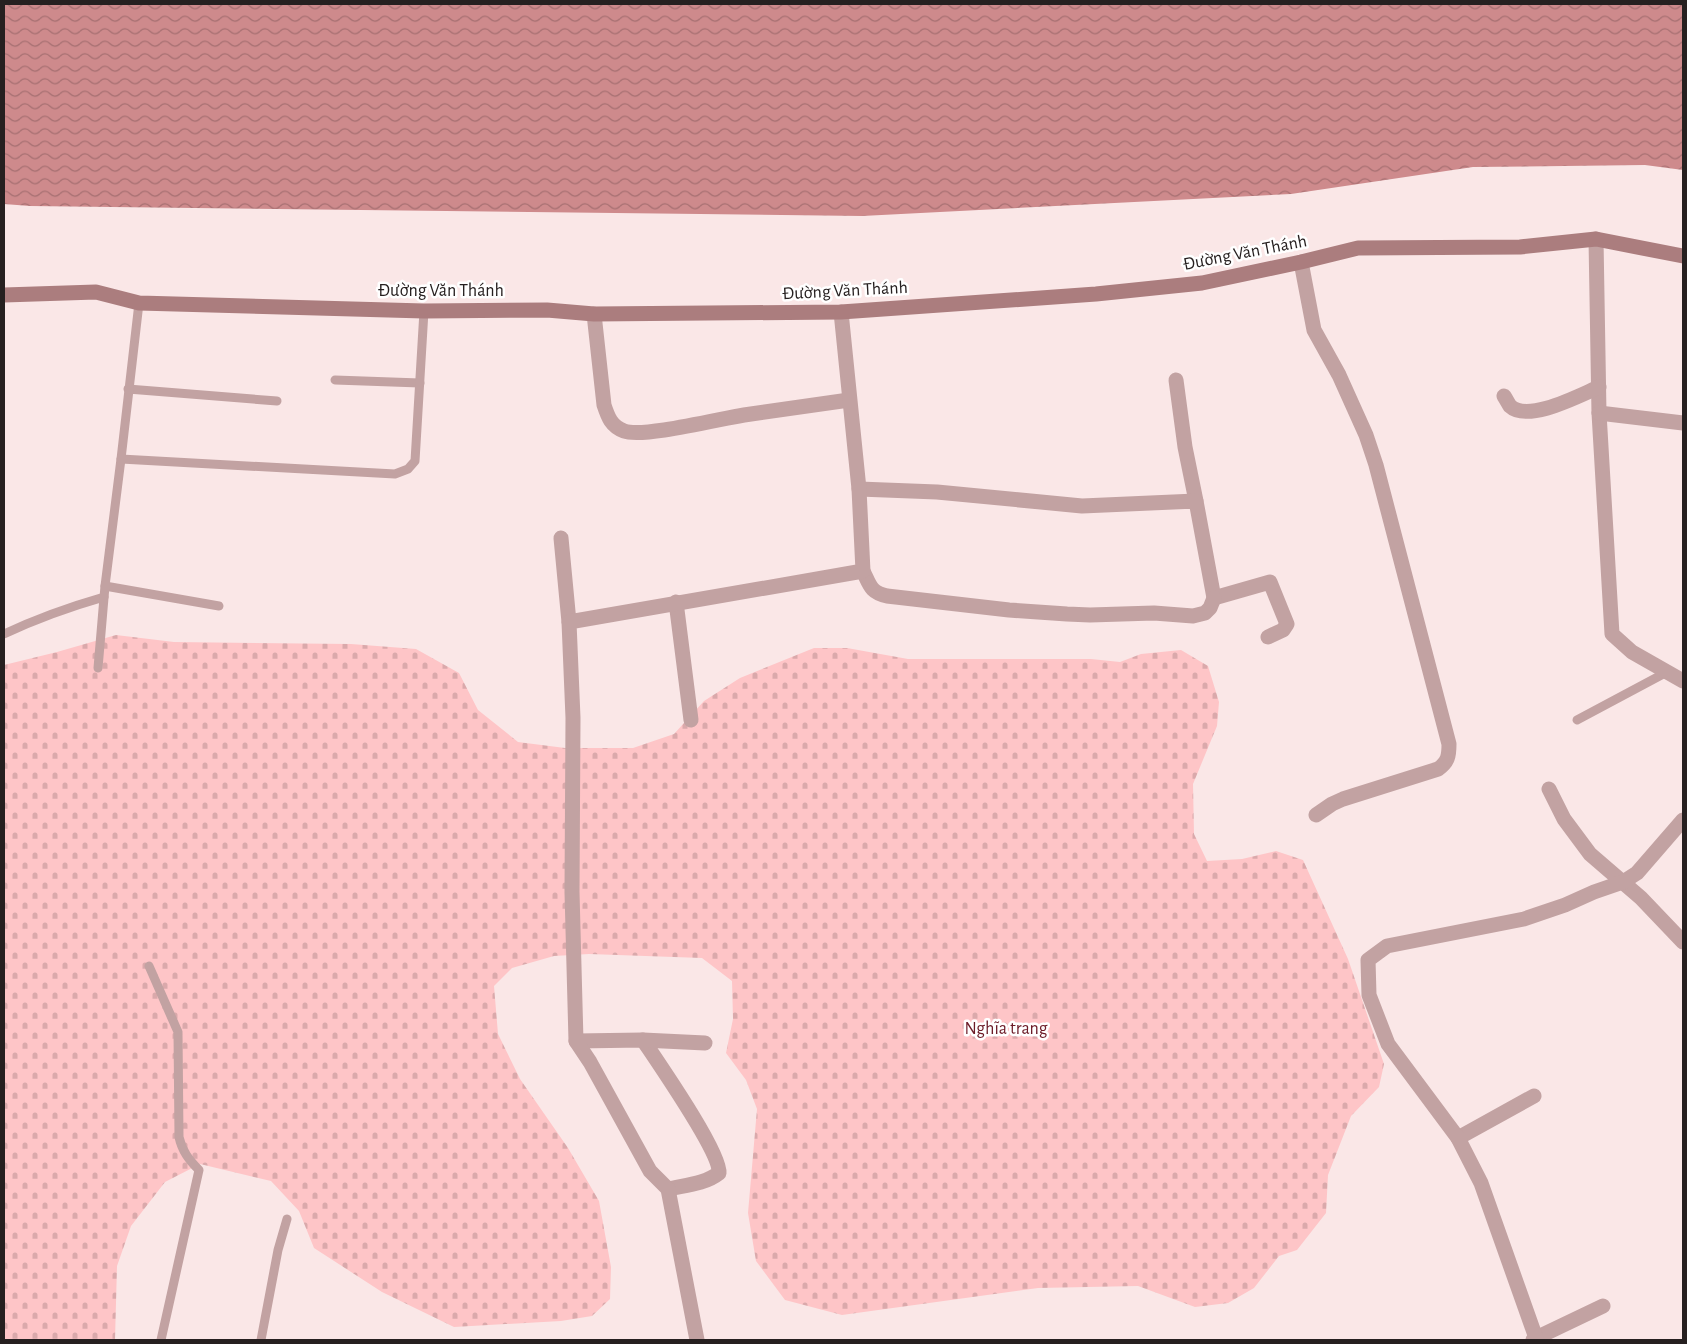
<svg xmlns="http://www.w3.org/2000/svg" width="1687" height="1344" font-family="'Alegreya Sans',sans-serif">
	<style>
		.cemetery { fill: url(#cemetery-stones) }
		.water { fill: url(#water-waves) }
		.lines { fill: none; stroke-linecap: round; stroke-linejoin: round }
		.service { stroke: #c2a2a2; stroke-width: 9 }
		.minor { stroke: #c2a2a2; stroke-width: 15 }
		.secondary { stroke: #ab7d7e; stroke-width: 15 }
		.labels { text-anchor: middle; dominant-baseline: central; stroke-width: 5; stroke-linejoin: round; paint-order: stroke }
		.street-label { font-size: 18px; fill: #262020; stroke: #fff }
		.park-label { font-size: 18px; fill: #6c1b27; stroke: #fff }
	</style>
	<defs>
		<pattern id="cemetery-stones" width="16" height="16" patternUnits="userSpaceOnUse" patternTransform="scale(1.25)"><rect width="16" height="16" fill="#fec5c7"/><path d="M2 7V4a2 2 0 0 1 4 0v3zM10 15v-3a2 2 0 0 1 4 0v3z" fill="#daa9ab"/></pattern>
		<pattern id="water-waves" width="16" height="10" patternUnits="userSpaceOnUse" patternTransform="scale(1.25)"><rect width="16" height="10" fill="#ce8a8c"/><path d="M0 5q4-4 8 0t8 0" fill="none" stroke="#a77072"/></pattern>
	</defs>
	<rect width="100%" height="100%" fill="#fae7e7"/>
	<path class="cemetery" d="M116,635l58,7 177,2 65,5 43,24 19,37 40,32 47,6h68l41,-14 30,-33 36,-23 74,-30h33l61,11h183l29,3 21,-8 40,-4 27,16 11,36 -2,24 -24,58 1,50 13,27 35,-2 34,-8 27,9 45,99 36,105 -5,23 -28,29 -23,59 -2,38 -29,37 -18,6 -25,32 -26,15 -33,4 -57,-21 -100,2 -196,27 -57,-15 -29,-39 -8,-48 9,-104 -11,-29 -20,-27 7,-34 -1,-38 -30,-23 -113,-4 -35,2 -42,12 -18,18 4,48 22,45 48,69 31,53 12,66 -1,32 -18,17 -31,5 -107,6 -72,-35 -68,-44 -15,-37 -28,-30 -71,-17 -35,18 -34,44 -14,40 -2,74h-111v-675l53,-13z"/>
	<path class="water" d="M4,4h1679v166l-38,-5 -172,2 -182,27 -429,22 -832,-10 -26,-2z"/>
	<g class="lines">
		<g class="service">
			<path d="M335,380l85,3"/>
			<path d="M128,389l149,12"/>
			<path d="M121,459l274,15 13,-5 7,-8 9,-150"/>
			<path d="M105,586l114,20"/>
			<path d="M4,634c32,-15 65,-27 100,-37"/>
			<path d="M98,668l7,-82 16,-127 18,-156"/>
			<path d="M1577,720l90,-48"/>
			<path d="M149,966l29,66 1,105c3,14 10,23 20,33l-38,170"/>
			<path d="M261,1340l17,-90 9,-31"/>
		</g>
		<g class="minor">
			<path d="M1596,239l3,174 13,221 20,18 51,29"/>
			<path d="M1301,262l13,68 25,45 27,60 10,30 73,279c0,12 -1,18 -11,25l-95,30 -11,5 -16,11"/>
			<path d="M594,314l10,91c4,12 7,21 20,26 19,7 95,-12 120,-16 35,-5 70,-10 105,-15"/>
			<path d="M1176,380l9,67 11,54"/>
			<path d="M1504,396c2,3 4,7 6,10 18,17 70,-11 89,-19"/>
			<path d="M1599,413l84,10"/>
			<path d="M859,489l78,3 145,14 114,-5 18,97 56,-16 17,42 -4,6 -15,7"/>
			<path d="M561,538l8,84"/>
			<path d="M863,571c7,14 7,21 24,25l122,14 58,4 23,1 64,-2 39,3 12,-3 5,-5 4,-10"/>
			<path d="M676,602l15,118"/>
			<path d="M1549,789l15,30 26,35 51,44 42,44"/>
			<path d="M643,1040c14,21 78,113 76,133 -14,11 -33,12 -51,16"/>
			<path d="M576,1041l67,-1 62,3"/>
			<path d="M1458,1138l76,-42"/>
			<path d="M1536,1338l67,-32"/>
			<path d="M697,1340l-29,-151 -18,-18 -60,-109 -14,-21 -4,-149 1,-174 -4,-96 294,-51 -4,-82 -18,-177"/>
			<path d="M1533,1340l3,-2 -55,-155 -23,-45 -70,-94 -19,-49 -1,-35 19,-14 137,-27 41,-14 29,-13 29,-10 14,-9 46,-53"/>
		</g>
		<path class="secondary" d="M4,295l92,-3 43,11 285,8 123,-1 47,4 247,-2 255,-18 106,-11 99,-21 57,-14 162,-1 76,-8 87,17"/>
	</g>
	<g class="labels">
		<g class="street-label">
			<text transform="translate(1245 253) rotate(-11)">Đường Văn Thánh</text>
			<text x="441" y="291">Đường Văn Thánh</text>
			<text transform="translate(845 291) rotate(-3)">Đường Văn Thánh</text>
		</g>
		<g class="park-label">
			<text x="1006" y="1029">Nghĩa trang</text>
		</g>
	</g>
	<rect width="1687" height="1344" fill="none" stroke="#262020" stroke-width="10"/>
</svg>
